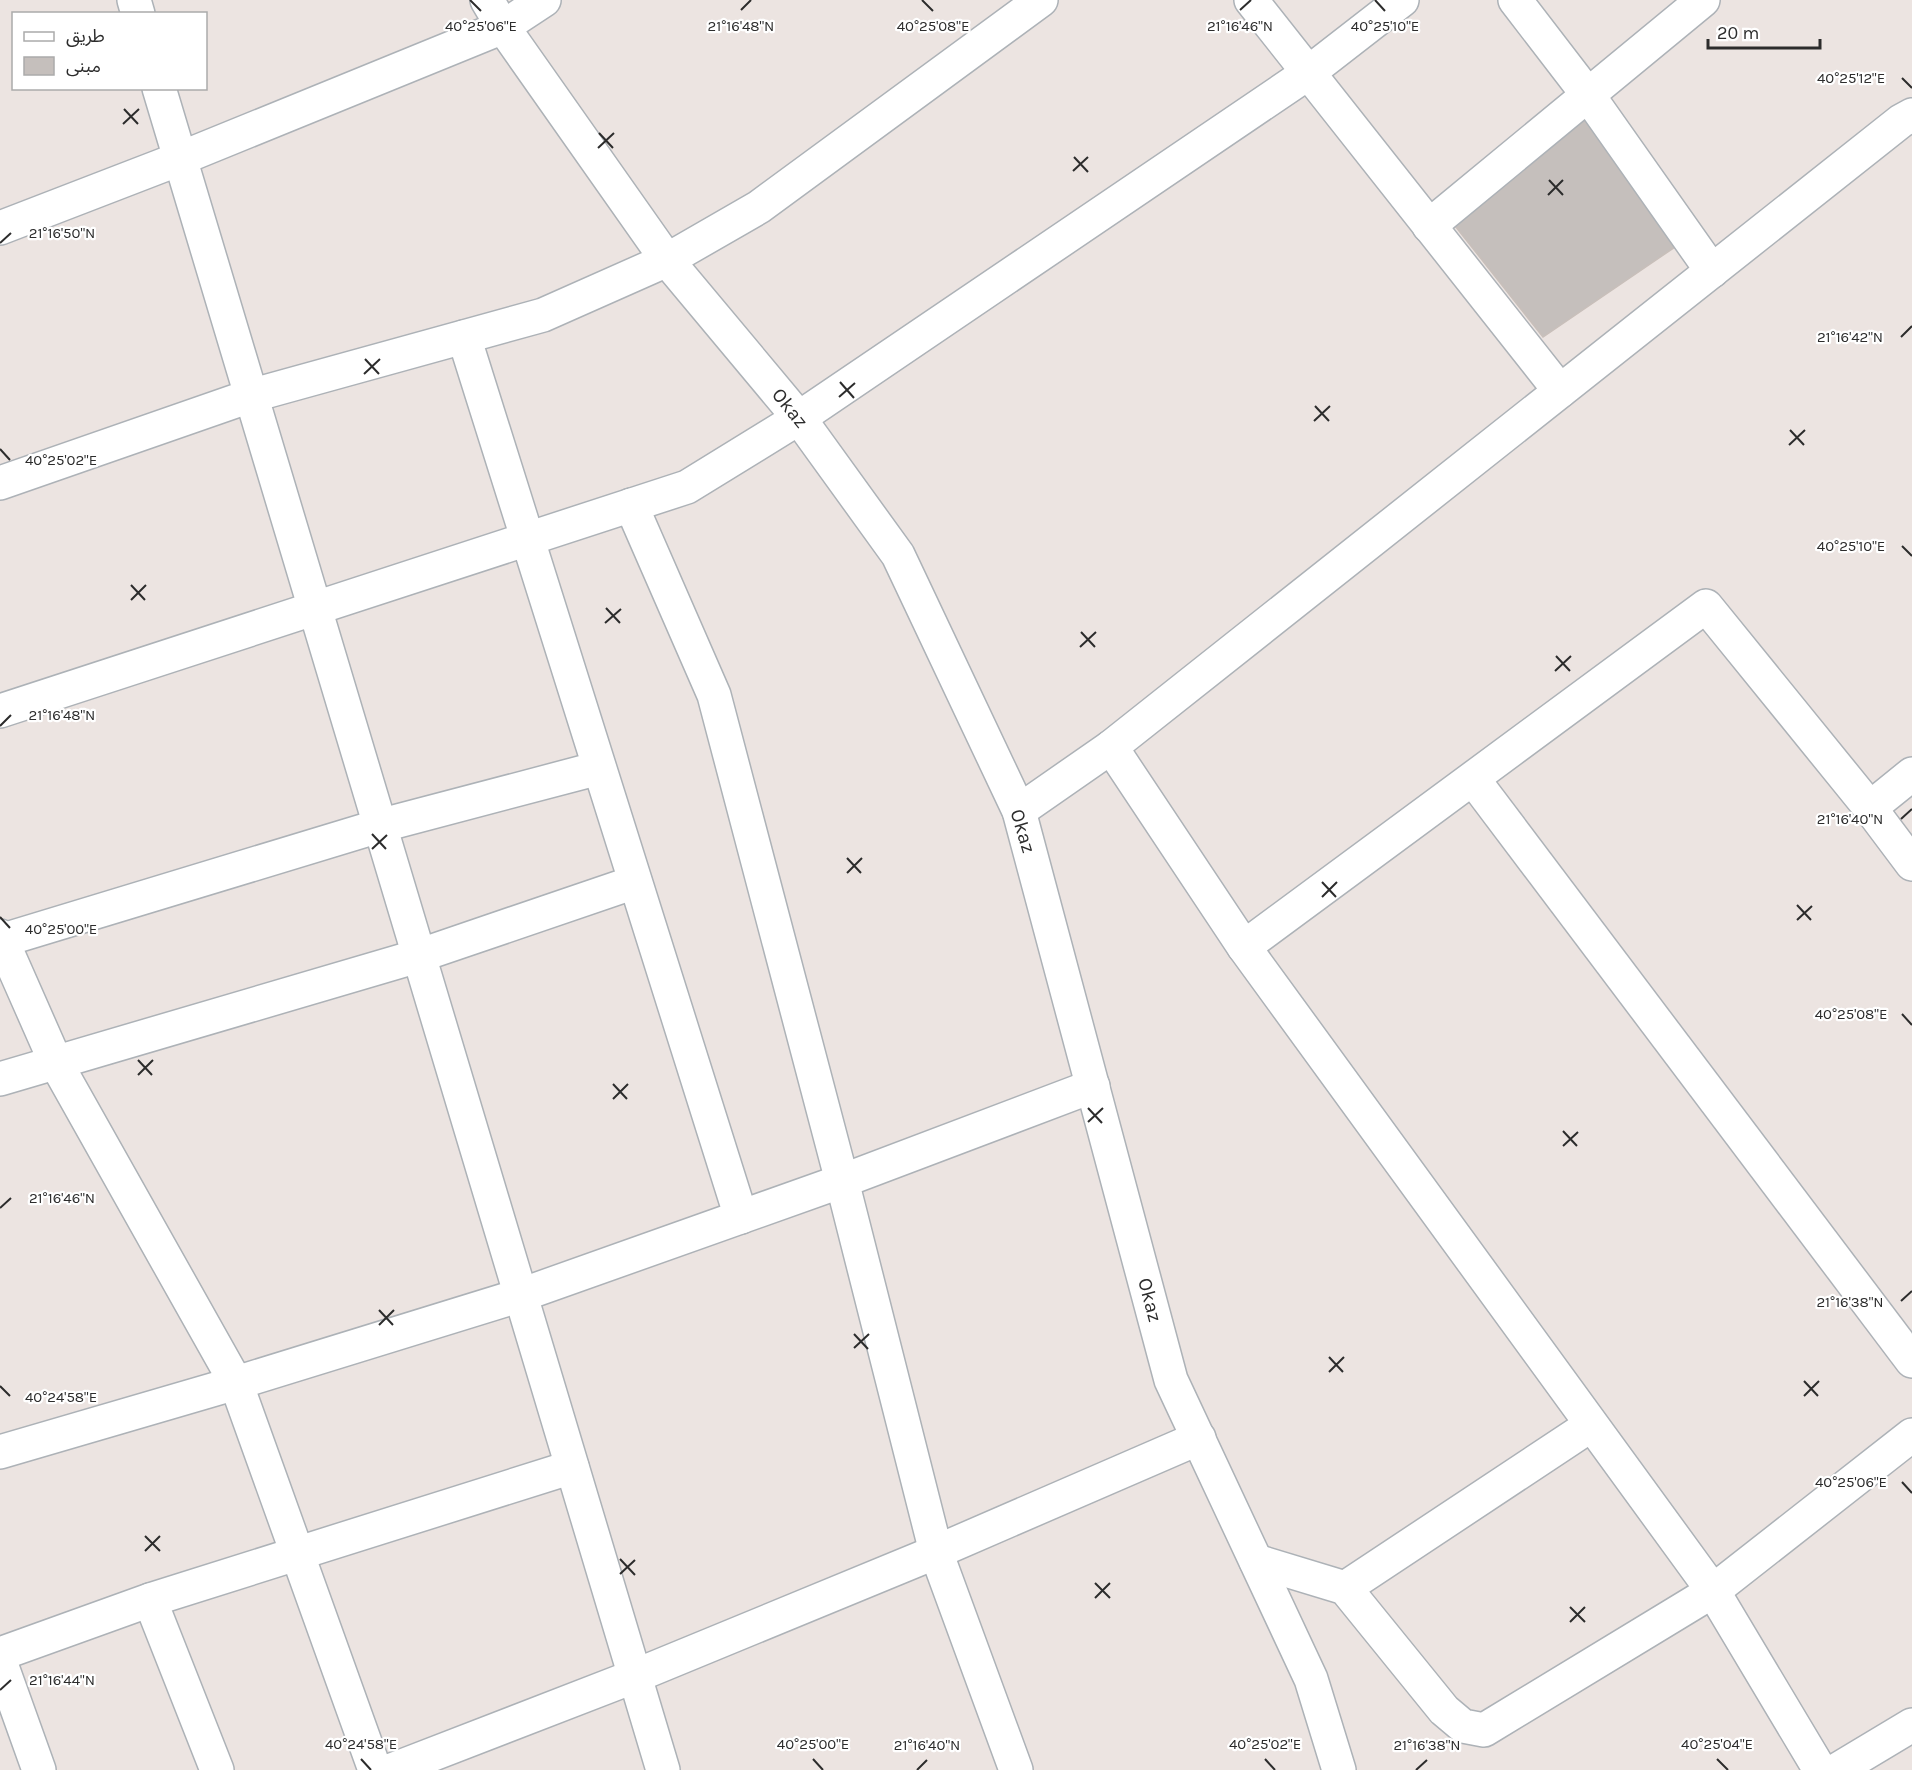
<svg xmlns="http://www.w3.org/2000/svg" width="1912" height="1770" font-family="Karla,'Noto Sans Arabic',sans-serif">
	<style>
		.building { fill: #c5bfbc; stroke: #c8bfba; stroke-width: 1.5 }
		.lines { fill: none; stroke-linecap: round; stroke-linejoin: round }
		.minor-casing { stroke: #adb2b7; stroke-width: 36 }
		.minor { stroke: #fff; stroke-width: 33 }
		.ticks { fill: none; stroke: #2c2c2c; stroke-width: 2 }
		.labels { text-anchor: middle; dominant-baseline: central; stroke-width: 4.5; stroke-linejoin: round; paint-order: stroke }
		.street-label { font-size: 20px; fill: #2c2c2c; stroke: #fff }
		.ticks-label { font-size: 15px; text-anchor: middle; fill: #2c2c2c; stroke: #fff; stroke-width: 4.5; stroke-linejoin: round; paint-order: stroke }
	</style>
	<rect width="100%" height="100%" fill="#ece4e1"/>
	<path class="building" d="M1585,116l91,115 -1,16 -132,90 -91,-115z"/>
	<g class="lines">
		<defs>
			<g id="minor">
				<path d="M134,0l4,14"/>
				<path d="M487,0l16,27 164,233 132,158 99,137 121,256 152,569 140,299 28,91"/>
				<path d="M1251,0l309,391"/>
				<path d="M1515,0l73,95 124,176"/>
				<path d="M159,88l504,1682"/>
				<path d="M1429,226l274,-226"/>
				<path d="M0,228l179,-69 324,-132 41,-27"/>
				<path d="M464,337l277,880"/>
				<path d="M0,483l250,-87 293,-81 124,-55 92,-53 282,-207"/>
				<path d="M631,505l83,190 128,486 94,371 80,218"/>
				<path d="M0,711l687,-224 112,-69 509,-345 94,-73"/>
				<path d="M1111,747l133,200 469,644 107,179"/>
				<path d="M1473,779l439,582"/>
				<path d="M1870,808l42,-34"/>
				<path d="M1019,811l92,-64 790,-626 11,-6"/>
				<path d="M0,936l56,127 180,320 139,387"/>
				<path d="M0,941l379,-115 220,-58"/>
				<path d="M1244,947l462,-341 164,202 42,56"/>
				<path d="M0,1079l418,-123 217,-74"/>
				<path d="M0,1452l236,-69 285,-88 321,-114 251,-95"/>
				<path d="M1256,1561l89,27 99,122 19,16 21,4 229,-139 199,-156"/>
				<path d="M1345,1588l246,-163"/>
				<path d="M150,1600l67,170"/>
				<path d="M0,1654l150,-54 422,-133"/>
				<path d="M0,1661l39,109"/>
				<path d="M392,1770l243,-94 301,-124 263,-114"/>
				<path d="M1837,1770l75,-45"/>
			</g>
		</defs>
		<use href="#minor" class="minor-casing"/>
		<use href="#minor" class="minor"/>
	</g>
	<path class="ticks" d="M470,0l11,11M922,0l11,11M1375,0l10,11M741,10l10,-10M1240,10l11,-10M1902,78l10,10M124,109l14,15M123,124l16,-15M599,133l14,15M598,148l16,-15M1074,157l14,15M1073,171l15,-14M1549,180l14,15M1548,195l15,-15M0,243l11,-10M1901,337l11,-11M365,359l14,15M364,374l16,-15M840,382l14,16M839,397l16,-14M1315,406l14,15M1314,421l16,-15M1790,430l14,15M1789,445l16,-15M0,449l10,11M1902,546l10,10M131,585l14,15M131,600l15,-15M606,608l14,15M605,623l16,-14M1081,632l14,15M1080,647l16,-15M1556,656l14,15M1555,671l16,-15M0,726l11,-11M1901,819l11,-10M372,834l14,15M372,849l15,-14M847,858l14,15M847,873l15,-15M1322,882l14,15M1322,897l15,-15M1797,905l14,15M0,917l10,11M1797,920l15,-14M1902,1014l10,11M138,1060l14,15M138,1075l15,-15M613,1084l14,15M613,1099l15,-15M1088,1108l14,15M1088,1122l15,-14M1563,1131l14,15M1563,1146l15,-14M0,1208l11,-10M1901,1301l11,-10M379,1310l14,15M379,1325l15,-15M854,1334l14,15M854,1348l15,-14M1329,1357l14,15M1329,1372l15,-15M1804,1381l14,15M0,1386l10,10M1804,1396l15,-15M1902,1482l10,11M145,1536l15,15M145,1551l15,-15M620,1559l15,16M620,1574l15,-14M1095,1583l15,15M1095,1598l15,-15M1570,1607l15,15M1570,1622l15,-15M0,1690l11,-10M361,1759l10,11M813,1759l10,11M1265,1759l10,11M1717,1759l11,11M917,1770l10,-10M1416,1770l11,-10"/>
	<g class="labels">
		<g class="street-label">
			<text transform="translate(790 408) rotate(51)">Okaz</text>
			<text transform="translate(1023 831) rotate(73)">Okaz</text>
			<text transform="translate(1150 1300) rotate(75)">Okaz</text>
		</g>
	</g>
	<g class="ticks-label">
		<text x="741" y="31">21°16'48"N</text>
		<text x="1240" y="31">21°16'46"N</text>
		<text x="481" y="31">40°25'06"E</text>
		<text x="933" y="31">40°25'08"E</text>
		<text x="1385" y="31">40°25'10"E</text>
		<text x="1851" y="83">40°25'12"E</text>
		<text x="62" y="238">21°16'50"N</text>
		<text x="1850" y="342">21°16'42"N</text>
		<text x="61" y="465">40°25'02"E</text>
		<text x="1851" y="551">40°25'10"E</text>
		<text x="62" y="720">21°16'48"N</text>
		<text x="1850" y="824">21°16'40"N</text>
		<text x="61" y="934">40°25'00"E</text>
		<text x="1851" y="1019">40°25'08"E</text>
		<text x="62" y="1203">21°16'46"N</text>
		<text x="1850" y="1307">21°16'38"N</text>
		<text x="61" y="1402">40°24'58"E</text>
		<text x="1851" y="1487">40°25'06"E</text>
		<text x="62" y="1685">21°16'44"N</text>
		<text x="361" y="1749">40°24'58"E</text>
		<text x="813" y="1749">40°25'00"E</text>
		<text x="1265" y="1749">40°25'02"E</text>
		<text x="1717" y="1749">40°25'04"E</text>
		<text x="927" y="1750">21°16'40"N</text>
		<text x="1427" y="1750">21°16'38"N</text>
	</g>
	<rect x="12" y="12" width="195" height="78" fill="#ffffff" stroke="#ababab" stroke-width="1.5"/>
	<rect x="24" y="32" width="30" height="9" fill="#ffffff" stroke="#ababab" stroke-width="1.5"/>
	<text x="66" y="42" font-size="18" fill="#2c2c2c">طريق</text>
	<rect x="24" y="57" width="30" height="18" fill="#c5bfbc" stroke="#ababab" stroke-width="1.5"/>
	<text x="66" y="72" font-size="18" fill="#2c2c2c">مبنى</text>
	<path d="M1708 39v9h112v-9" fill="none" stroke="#2c2c2c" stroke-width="3"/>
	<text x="1717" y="39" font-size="18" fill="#2c2c2c" stroke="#ffffff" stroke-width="4.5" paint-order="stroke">20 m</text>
</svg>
